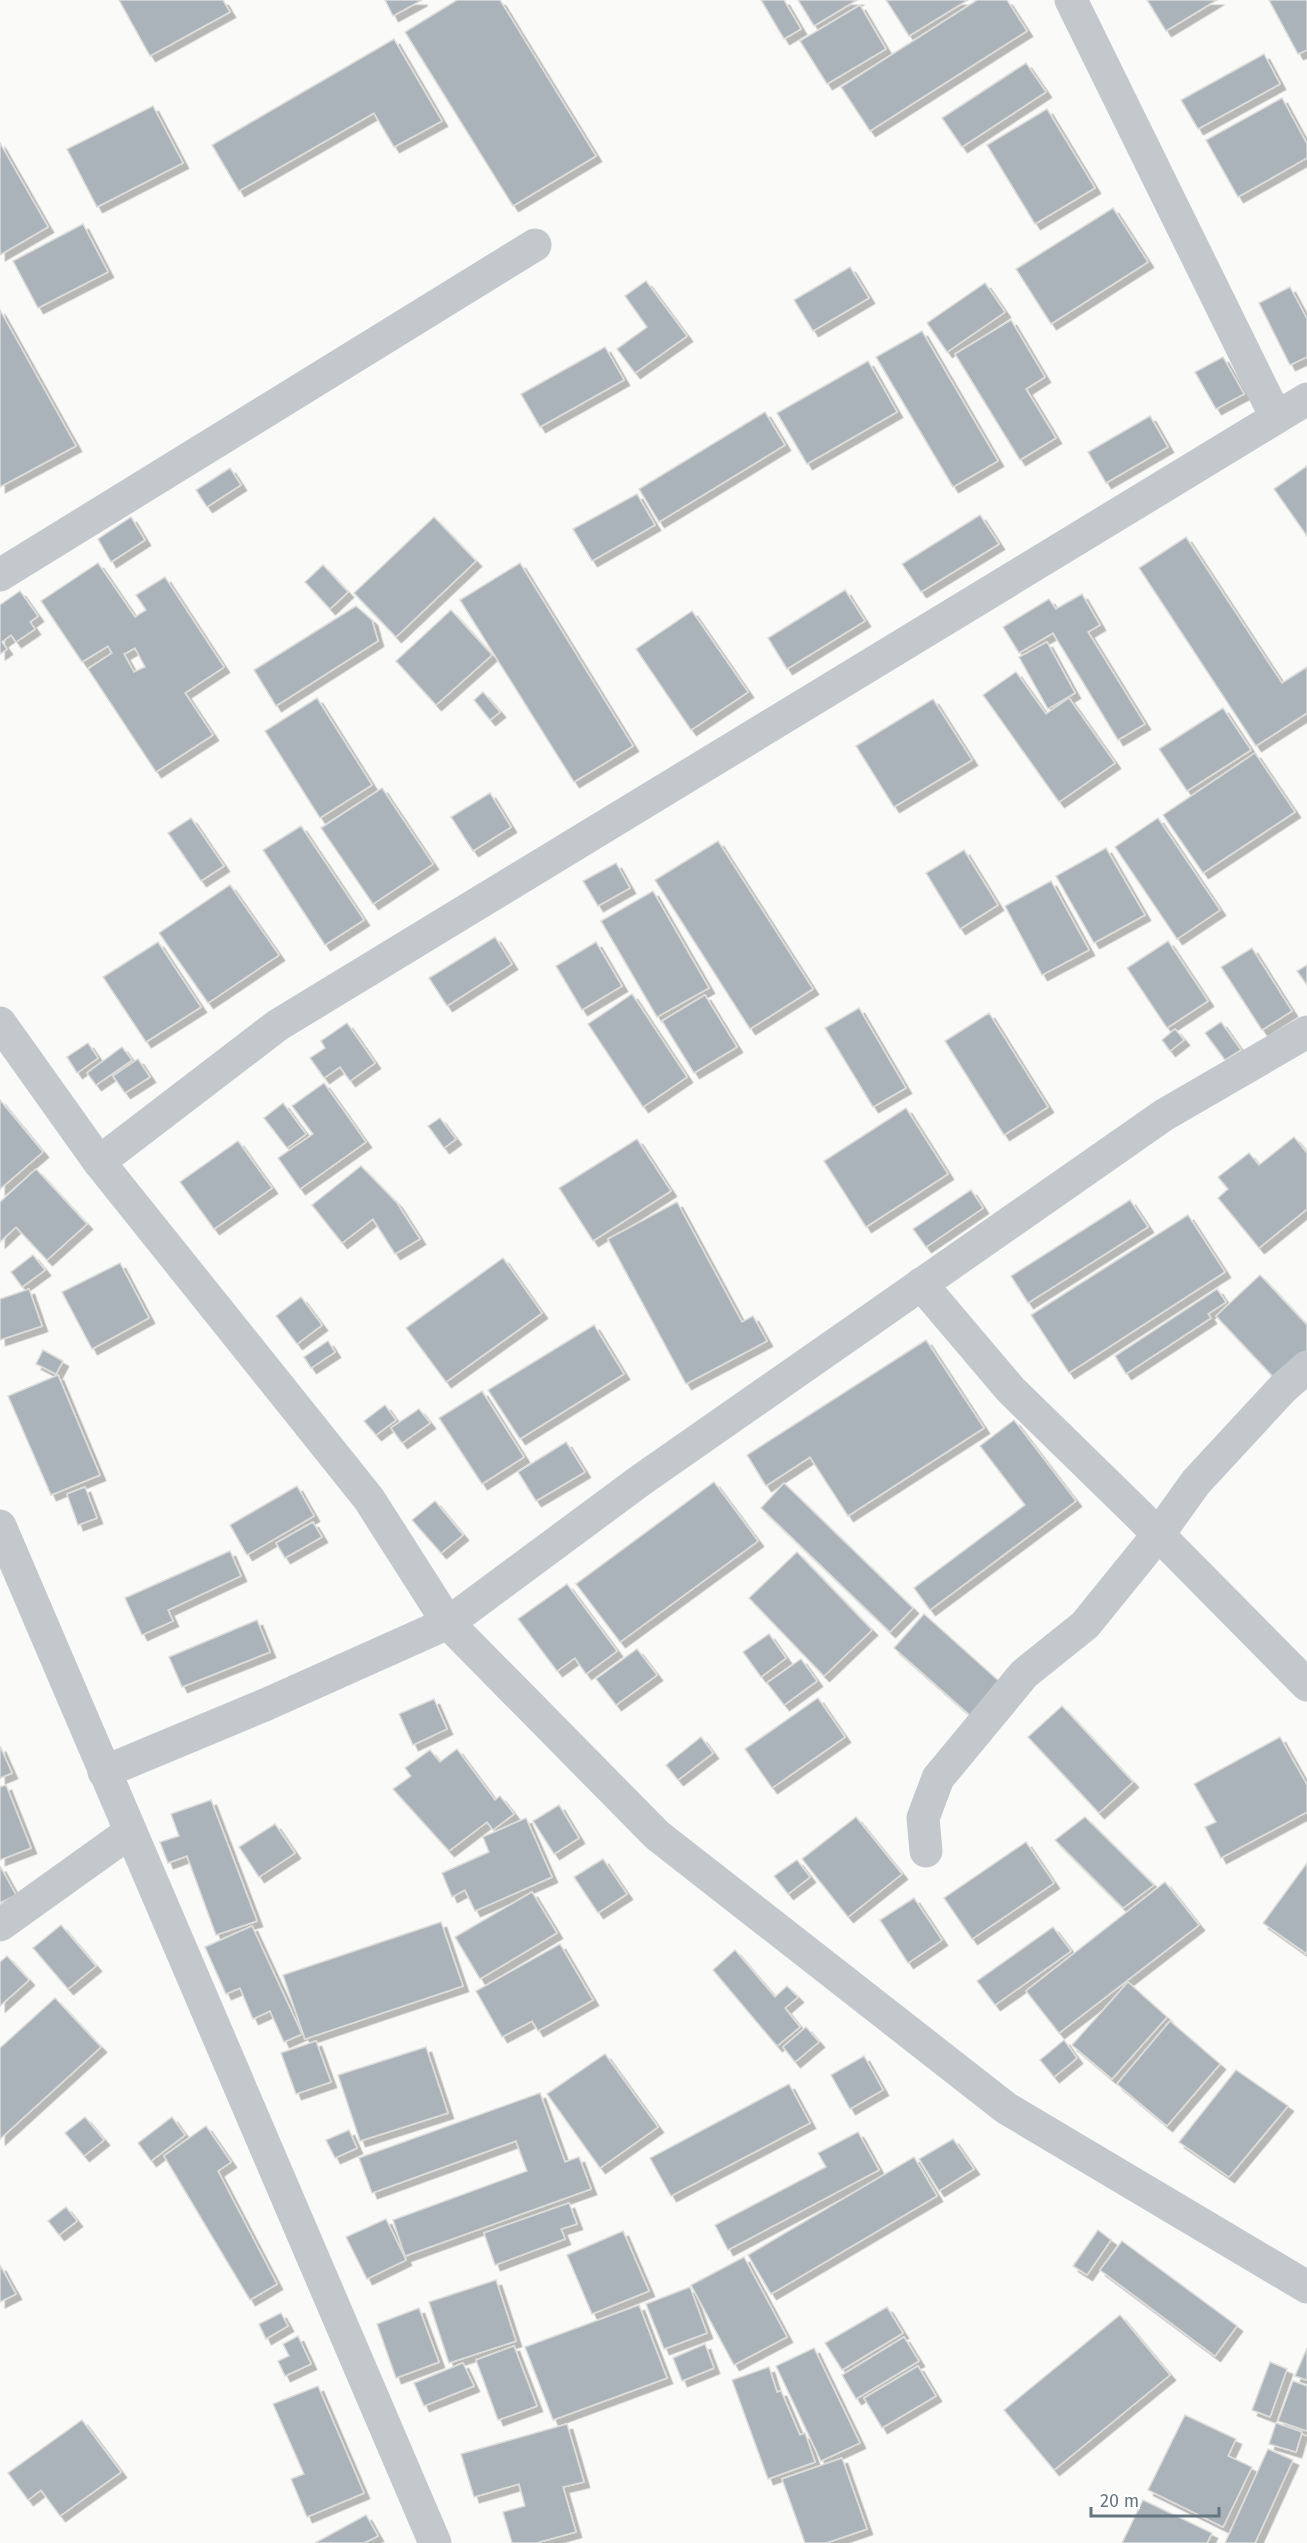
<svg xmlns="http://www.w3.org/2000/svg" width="1307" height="2543" font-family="'Fira Sans',sans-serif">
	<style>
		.building { fill: #aab3b9; stroke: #dcdcda; stroke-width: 1.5; fill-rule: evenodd; filter: url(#shadow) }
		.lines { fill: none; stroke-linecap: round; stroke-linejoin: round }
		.street { stroke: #c3c8cc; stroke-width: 33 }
	</style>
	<defs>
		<filter id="shadow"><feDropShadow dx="5.5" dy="5.5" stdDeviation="0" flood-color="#0004"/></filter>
	</defs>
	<rect width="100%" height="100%" fill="#fafaf8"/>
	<g class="building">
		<path d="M119,0h104l7,12 -80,44z"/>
		<path d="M385,0h37l-29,16z"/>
		<path d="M457,0h43l96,156 -83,50 -108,-174z"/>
		<path d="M761,0h23l17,29 -17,10z"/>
		<path d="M798,0h59l-43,26z"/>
		<path d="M886,0h82l-59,36z"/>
		<path d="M977,0h30l20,31 -157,100 -29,-44z"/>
		<path d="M1147,0h70l-51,31z"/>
		<path d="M1269,0h38v50l-9,4z"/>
		<path d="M860,5l26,44 -59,35 -27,-43z"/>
		<path d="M394,39l48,82 -48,26 -20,-34 -135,78 -27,-46z"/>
		<path d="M1264,54l16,30 -82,45 -17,-29z"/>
		<path d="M1026,63l20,29 -84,55 -20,-29z"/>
		<path d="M1282,98l25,46v14l-69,39 -32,-57z"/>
		<path d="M153,106l30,57 -86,44 -30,-58z"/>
		<path d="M1047,109l48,79 -60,36 -48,-79z"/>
		<path d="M0,143l48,84 -48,28z"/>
		<path d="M1113,208l35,54 -97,62 -35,-55z"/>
		<path d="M83,224l25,48 -70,36 -25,-47z"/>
		<path d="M850,267l19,31 -56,33 -19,-31z"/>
		<path d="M646,281l41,55 -52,37 -18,-24 30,-22 -22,-31z"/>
		<path d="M985,283l20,29 -58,40 -20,-29z"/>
		<path d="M1290,287l17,32v38l-17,8 -31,-62z"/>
		<path d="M0,310l76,136 -76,41z"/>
		<path d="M1011,320l34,57 -19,12 30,49 -36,22 -65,-106z"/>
		<path d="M922,331l76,130 -45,26 -77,-130z"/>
		<path d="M605,347l19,33 -84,47 -19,-33z"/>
		<path d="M1223,357l21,37 -28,15 -21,-37z"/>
		<path d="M868,361l29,51 -90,52 -30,-51z"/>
		<path d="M765,412l20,33 -126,77 -20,-33z"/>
		<path d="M1150,416l18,31 -62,36 -18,-31z"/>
		<path d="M1307,466v70l-33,-47z"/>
		<path d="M230,468l11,17 -34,22 -11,-17z"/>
		<path d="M637,494l18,31 -63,36 -19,-32z"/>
		<path d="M980,515l19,29 -78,48 -19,-28z"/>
		<path d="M131,517l14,23 -34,22 -13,-23z"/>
		<path d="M434,517l42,44 -80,76 -42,-44z"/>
		<path d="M1186,537l96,146 25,-16v46l-51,33 -117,-178z"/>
		<path d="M98,563l37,54 11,-7 -10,-15 29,-18 59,90 -39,26 28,42 -57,37 -68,-103 24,-16 -4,-7 -26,16 -41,-61zM135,648l10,19 -11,5 -10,-18z"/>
		<path d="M520,563l113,183 -59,36 -114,-182z"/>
		<path d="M323,565l25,27 -18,17 -25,-27z"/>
		<path d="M845,590l20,31 -78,48 -19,-31z"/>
		<path d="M20,591l18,25 -8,6 5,7 -19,13 -5,-7 -9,7 5,7 -7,5v-49z"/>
		<path d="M1082,594l18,31 -12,7 57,92 -27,16 -65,-107 -34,20 -16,-26 46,-28 7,10z"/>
		<path d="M356,606l16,14 6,21 -102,65 -22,-36z"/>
		<path d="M451,610l41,45 -56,50 -40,-44z"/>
		<path d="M692,611l56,81 -57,38 -55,-81z"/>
		<path d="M1047,642l28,51 -27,16 -29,-52z"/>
		<path d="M1016,672l30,42 23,-16 46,65 -56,39 -76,-107z"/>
		<path d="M483,692l17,20 -10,8 -16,-20z"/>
		<path d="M317,698l55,87 -52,33 -55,-87z"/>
		<path d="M933,699l39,61 -78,47 -38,-61z"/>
		<path d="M1223,708l28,42 -64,41 -28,-42z"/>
		<path d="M1255,753l40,59 -92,61 -40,-58z"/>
		<path d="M382,788l51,76 -60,40 -52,-76z"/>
		<path d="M490,793l21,34 -38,24 -22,-34z"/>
		<path d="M191,818l33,48 -23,15 -33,-48z"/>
		<path d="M1158,818l62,92 -43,29 -62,-92z"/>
		<path d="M301,826l63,94 -39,25 -62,-95z"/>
		<path d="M718,841l95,148 -63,40 -95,-149z"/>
		<path d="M1106,848l39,67 -51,28 -38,-67z"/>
		<path d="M964,850l34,55 -38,24 -34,-56z"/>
		<path d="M616,863l14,25 -32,18 -15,-25z"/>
		<path d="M1051,881l38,69 -47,25 -37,-69z"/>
		<path d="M230,885l49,70 -71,48 -49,-70z"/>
		<path d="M653,891l56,97 -52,29 -56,-96z"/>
		<path d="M495,937l17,27 -65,42 -18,-28z"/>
		<path d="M1168,941l40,60 -41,27 -40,-60z"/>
		<path d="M158,942l43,65 -55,35 -43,-65z"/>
		<path d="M596,942l26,44 -40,24 -26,-44z"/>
		<path d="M1252,948l40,63 -30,19 -41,-63z"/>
		<path d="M1307,965v20l-10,-14z"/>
		<path d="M632,994l55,83 -44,30 -55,-83z"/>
		<path d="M705,995l32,52 -43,26 -32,-52z"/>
		<path d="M859,1008l47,80 -33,19 -48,-79z"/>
		<path d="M989,1013l59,94 -44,28 -59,-94z"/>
		<path d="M1221,1022l20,28 -16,10 -20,-27z"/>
		<path d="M347,1023l28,40 -25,18 -10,-14 -16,11 -14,-20 15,-10 -4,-7z"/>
		<path d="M1175,1029l9,11 -14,11 -8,-11z"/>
		<path d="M88,1043l10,15 -21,15 -10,-16z"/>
		<path d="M122,1047l10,13 -36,25 -9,-12z"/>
		<path d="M138,1059l12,18 -25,16 -12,-17z"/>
		<path d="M324,1083l42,59 -66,47 -22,-31 35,-24 -21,-28z"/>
		<path d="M0,1100l43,52 -43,37z"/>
		<path d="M283,1103l23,31 -19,14 -23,-30z"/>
		<path d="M906,1108l42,66 -82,53 -42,-66z"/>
		<path d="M440,1118l16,21 -12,9 -16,-22z"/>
		<path d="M1294,1137l13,16v56l-48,39 -41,-50 10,-9 -10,-12 31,-24 10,12z"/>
		<path d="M637,1139l34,52 -78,50 -34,-53z"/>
		<path d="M238,1141l34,47 -58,41 -34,-47z"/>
		<path d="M361,1166l36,37 23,36 -25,15 -22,-35 -31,24 -30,-38z"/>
		<path d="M36,1169l51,55 -40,36 -31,-33 -16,15v-40z"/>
		<path d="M971,1190l12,18 -57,39 -13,-18z"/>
		<path d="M1130,1200l18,27 -120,76 -17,-27z"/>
		<path d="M677,1202l65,120 11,-6 14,25 -81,43 -78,-145z"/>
		<path d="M1188,1215l37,57 -156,101 -38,-58z"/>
		<path d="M33,1255l12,15 -23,17 -11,-15z"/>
		<path d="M503,1258l39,55 -96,69 -40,-54z"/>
		<path d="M120,1263l29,55 -57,31 -30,-57z"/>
		<path d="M1260,1275l47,50v32l-28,26 -63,-67z"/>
		<path d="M29,1289l13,37 -42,14v-41z"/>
		<path d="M1217,1289l9,13 -18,12 3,4 -85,56 -11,-18z"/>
		<path d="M301,1297l21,28 -25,19 -21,-28z"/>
		<path d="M594,1325l30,49 -104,65 -32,-49z"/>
		<path d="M926,1340l58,88 -136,88 -38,-59 -44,29 -19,-31z"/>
		<path d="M328,1341l7,11 -24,16 -7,-11z"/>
		<path d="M43,1350l20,11 -7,13 -20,-10z"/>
		<path d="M58,1375l42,100 -49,20 -43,-99z"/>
		<path d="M482,1391l42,66 -42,27 -43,-66z"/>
		<path d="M385,1405l11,15 -20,15 -12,-14z"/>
		<path d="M419,1409l11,14 -28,20 -11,-15z"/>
		<path d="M1014,1420l62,81 -146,109 -16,-22 111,-83 -45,-59z"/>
		<path d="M566,1442l19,30 -49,29 -18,-29z"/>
		<path d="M714,1482l44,59 -138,101 -44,-58z"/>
		<path d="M784,1483l129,125 -23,24 -129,-124z"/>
		<path d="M297,1486l17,30 -67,39 -17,-30z"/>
		<path d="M85,1487l12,31 -19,7 -11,-31z"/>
		<path d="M435,1501l28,34 -22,18 -29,-33z"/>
		<path d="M313,1522l9,15 -37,21 -9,-15z"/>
		<path d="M230,1551l11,25 -73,34 5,11 -31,14 -17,-37z"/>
		<path d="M797,1552l75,78 -48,46 -75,-78z"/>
		<path d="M567,1584l50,67 -31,23 -11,-16 -18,13 -39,-52z"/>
		<path d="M924,1614l77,69 -29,34 -78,-69z"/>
		<path d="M257,1620l13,32 -88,35 -13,-30z"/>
		<path d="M769,1634l17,24 -25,19 -18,-25z"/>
		<path d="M637,1649l20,26 -41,30 -20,-26z"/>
		<path d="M801,1659l16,22 -33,24 -17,-22z"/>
		<path d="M818,1698l27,39 -73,51 -27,-39z"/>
		<path d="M434,1699l13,30 -34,16 -14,-31z"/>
		<path d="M1062,1706l71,76 -34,31 -71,-76z"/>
		<path d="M701,1737l12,16 -35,27 -12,-15z"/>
		<path d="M1280,1737l27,48v27l-86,46 -16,-31 11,-5 -22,-38z"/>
		<path d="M0,1746l12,27 -12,5z"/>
		<path d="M457,1749l38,51 5,-4 14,18 -21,16 -6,-8 -38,29 -56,-62 18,-13 -6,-8 25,-18 10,12z"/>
		<path d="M6,1785l25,63 -31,12v-73z"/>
		<path d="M211,1800l46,121 -41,14 -29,-79 -19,7 -8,-21 19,-6 -8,-22z"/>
		<path d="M559,1805l20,33 -25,16 -21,-33z"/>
		<path d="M856,1817l46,57 -54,43 -46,-58z"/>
		<path d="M1085,1817l69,68 -31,23 -68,-68z"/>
		<path d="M526,1818l26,59 -77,34 -10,-21 -13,7 -10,-24 47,-21 -6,-15z"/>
		<path d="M275,1824l20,29 -36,24 -20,-30z"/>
		<path d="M1026,1842l28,41 -82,56 -28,-41z"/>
		<path d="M603,1859l24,35 -29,19 -24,-36z"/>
		<path d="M797,1860l13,17 -22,17 -14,-18z"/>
		<path d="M1307,1863v91l-44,-31z"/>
		<path d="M0,1866l16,29 -16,8z"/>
		<path d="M1165,1882l34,43 -140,108 -33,-42z"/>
		<path d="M532,1892l25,41 -77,46 -25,-42z"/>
		<path d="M914,1898l28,42 -34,23 -28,-43z"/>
		<path d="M441,1922l22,64 -158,53 -22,-64z"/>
		<path d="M61,1925l35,41 -28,23 -35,-41z"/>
		<path d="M252,1926l50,108 -18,8 -14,-31 -17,8 -13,-31 -14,6 -21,-47z"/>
		<path d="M1053,1927l18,24 -76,54 -18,-24z"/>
		<path d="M560,1944l33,56 -55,31 -6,-10 -30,16 -26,-46z"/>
		<path d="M735,1950l40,47 12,-11 11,11 -13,11 15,19 -23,19 -64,-76z"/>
		<path d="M7,1956l22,24 -29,26v-44z"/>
		<path d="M1128,1982l39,35 -55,62 -40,-34z"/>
		<path d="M55,1998l46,49 -101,92v-91z"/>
		<path d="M1170,2021l50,43 -53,62 -50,-42z"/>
		<path d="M806,2027l13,15 -24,20 -12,-15z"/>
		<path d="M1064,2040l13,18 -23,19 -14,-17z"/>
		<path d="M316,2041l15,41 -35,12 -15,-41z"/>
		<path d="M426,2047l22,66 -88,28 -22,-66z"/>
		<path d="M605,2054l53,73 -58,41 -53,-74z"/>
		<path d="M864,2056l19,34 -33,19 -19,-34z"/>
		<path d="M1236,2070l52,36 -59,71 -50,-35z"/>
		<path d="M789,2084l21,39 -139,73 -21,-38z"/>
		<path d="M540,2093l25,69 14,-5 12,32 -186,67 -12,-36 134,-49 -11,-30 -144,52 -13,-35z"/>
		<path d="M85,2117l19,23 -20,16 -19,-23z"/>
		<path d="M172,2117l13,18 -34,26 -13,-18z"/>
		<path d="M206,2126l25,36 -13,9 59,113 -27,16 -86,-144z"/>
		<path d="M349,2130l8,18 -22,10 -9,-18z"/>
		<path d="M858,2132l21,38 -151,80 -13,-25 111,-58 -8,-14z"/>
		<path d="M953,2139l21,30 -35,22 -20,-32z"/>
		<path d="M914,2157l23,39 -166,98 -23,-39z"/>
		<path d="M569,2203l8,21 -16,5 4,10 -70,26 -11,-32z"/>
		<path d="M66,2207l11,14 -18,14 -11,-14z"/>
		<path d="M386,2219l20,41 -39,19 -21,-42z"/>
		<path d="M1098,2230l13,10 -24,35 -14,-9z"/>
		<path d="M623,2231l26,60 -57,23 -25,-59z"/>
		<path d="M1122,2241l115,85 -22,30 -115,-86z"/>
		<path d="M744,2257l43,80 -53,28 -43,-80z"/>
		<path d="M0,2265l16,29 -16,8z"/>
		<path d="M496,2280l20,61 -67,22 -20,-61z"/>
		<path d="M690,2287l17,46 -43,16 -18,-45z"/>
		<path d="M639,2305l28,73 -114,42 -28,-73z"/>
		<path d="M887,2307l16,26 -61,37 -17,-27z"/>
		<path d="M419,2308l20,54 -43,16 -19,-54z"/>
		<path d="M281,2313l7,13 -22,13 -7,-15z"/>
		<path d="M1120,2315l50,60 -116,95 -50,-60z"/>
		<path d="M298,2336l13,28 -26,12 -7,-15 11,-5 -6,-12z"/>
		<path d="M904,2337l15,24 -63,38 -14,-24z"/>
		<path d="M705,2344l9,24 -32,13 -9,-23z"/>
		<path d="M514,2346l23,60 -39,14 -22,-60z"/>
		<path d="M814,2348l46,95 -39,18 -45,-95z"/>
		<path d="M1307,2348v32l-12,-4z"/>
		<path d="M1270,2362l17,7 -17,48 -18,-7z"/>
		<path d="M463,2363l11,23 -50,20 -10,-23z"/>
		<path d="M918,2366l18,30 -54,32 -18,-30z"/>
		<path d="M769,2367l8,25 4,-1 19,44 5,-2 10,29 -47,17 -36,-99z"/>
		<path d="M1293,2381l14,5v45l-29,-10z"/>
		<path d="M318,2386l46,107 -57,24 -16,-38 13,-5 -31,-70z"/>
		<path d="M1185,2415l51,24 -8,17 24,11 -29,60 -75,-37z"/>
		<path d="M82,2420l39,52 -61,44 -19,-26 -13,10 -20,-27z"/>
		<path d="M1276,2423l26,9 -6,20 -27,-8z"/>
		<path d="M567,2424l17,58 -21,5 13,45 -40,11h-24l-9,-31 22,-6 -6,-22 -45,13 -13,-43z"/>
		<path d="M1268,2449l25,11 -38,83h-30z"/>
		<path d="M842,2458l25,71 -41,14h-21l-23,-64z"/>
		<path d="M1143,2500l69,33 -5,10h-85z"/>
		<path d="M366,2515l12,21 -14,7h-49z"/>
	</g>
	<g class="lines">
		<g class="street">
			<path d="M1071,0l205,417"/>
			<path d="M0,575l535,-330"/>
			<path d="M0,1023l99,139 270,337 79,124 209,212 349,273 301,179"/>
			<path d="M99,1162l179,-137 1029,-626"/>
			<path d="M921,1284l90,106 128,125 168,170"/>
			<path d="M0,1526l435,1017"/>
			<path d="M104,1772l163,-68 181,-81 193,-143 523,-365 143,-83"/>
			<path d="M926,1851l-3,-33 15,-40 86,-104 61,-49 73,-90 38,-53 87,-94 24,-21"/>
			<path d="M0,1925l130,-93"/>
		</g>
	</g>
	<path d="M1091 2507v9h128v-9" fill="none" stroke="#657683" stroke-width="3"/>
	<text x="1100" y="2507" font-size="18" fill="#657683" stroke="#ffffff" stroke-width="4.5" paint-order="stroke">20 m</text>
</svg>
